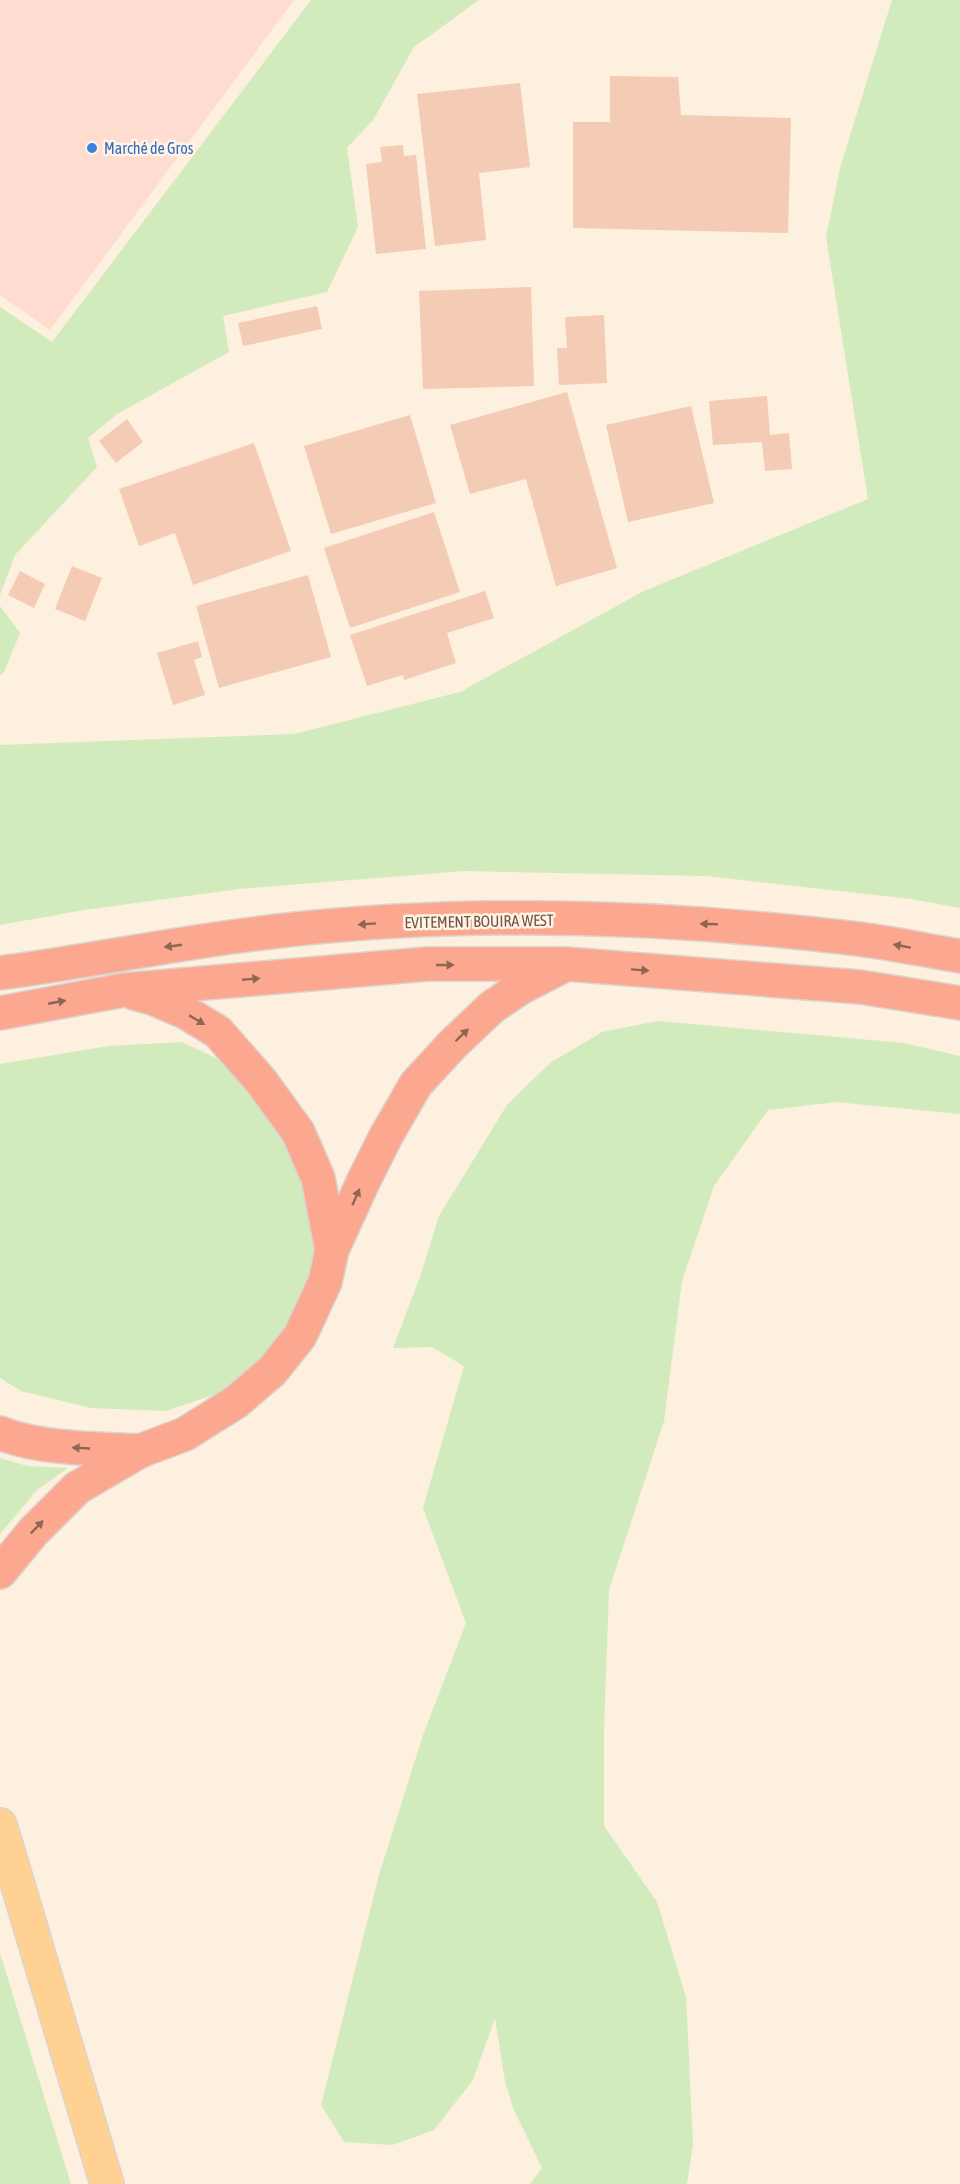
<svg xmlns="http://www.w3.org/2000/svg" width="960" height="2184" font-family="'Asap Condensed',sans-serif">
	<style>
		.commercial { fill: #ffdcd0 }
		.green { fill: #d1ebbc }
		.building { fill: #f4cbb4 }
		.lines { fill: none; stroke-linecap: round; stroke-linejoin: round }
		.major-casing { stroke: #dbd3cf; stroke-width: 36 }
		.highway-casing { stroke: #dbd3cf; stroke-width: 36 }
		.major { stroke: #ffd293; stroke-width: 33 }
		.highway { stroke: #fca890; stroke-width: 33 }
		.oneway { fill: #8f6554 }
		.shop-dot { fill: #3f7fe0; stroke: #fff4e5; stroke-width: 2 }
		.labels { text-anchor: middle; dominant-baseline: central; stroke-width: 5; stroke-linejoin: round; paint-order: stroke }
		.shop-label { font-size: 16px; fill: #366cbe; stroke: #fff4e5; text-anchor: start }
		.street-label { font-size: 16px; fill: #745445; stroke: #fff4e5 }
	</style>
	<rect width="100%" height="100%" fill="#fdf0de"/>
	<path class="commercial" d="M0,0h294l-244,330 -50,-35z"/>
	<g class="green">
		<path d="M311,0h168l-65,47 -41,73 -26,28 11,79 -31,65 -104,24 6,36 -112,62 -29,24 9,29 -82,88 -15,40v-288l52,35z"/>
		<path d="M892,0h68v908l-49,-9 -205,-23 -242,-5 -225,18 -155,21 -84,15v-180l294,-11 166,-42 184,-101 224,-92 -42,-262 14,-69z"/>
		<path d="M0,606l20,27 -16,39 -4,3z"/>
		<path d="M658,1021l246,22 56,13v58l-124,-12 -68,8 -54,76 -32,95 -18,140 -55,169 -5,139v97l53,76 29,95 7,147 -6,40h-157l12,-16 -29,-60 -8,-27 -10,-63 -22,62 -39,50 -42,15 -48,-3 -23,-37 58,-230 43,-137 44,-115 -43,-115 41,-142 -32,-19 -39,1 27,-71 19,-61 68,-111 43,-42 52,-31z"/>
		<path d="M182,1042l57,27 39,47 48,107 -12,64 -37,65 -52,39 -59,20 -75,-3 -70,-17 -21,-13v-314l109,-18z"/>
		<path d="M0,1458l27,8 41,2 -31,22 -37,44z"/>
		<path d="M0,1953l71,231h-71z"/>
	</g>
	<g class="building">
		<path d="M610,76l68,1 3,38 110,3 -3,115 -215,-5v-106h37z"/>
		<path d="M520,83l10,84 -51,6 7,67 -51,6 -18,-152z"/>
		<path d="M403,145l1,11 12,-1 10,94 -50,5 -10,-90 16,-2 -2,-15z"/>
		<path d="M531,287l3,99 -111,3 -4,-98z"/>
		<path d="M317,306l5,23 -79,17 -5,-23z"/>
		<path d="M604,315l3,68 -48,2 -2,-37h10l-2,-31z"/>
		<path d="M567,392l50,176 -61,18 -30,-107 -56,15 -20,-69z"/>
		<path d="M767,396l3,39 19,-2 3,36 -27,2 -3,-29 -49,3 -4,-44z"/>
		<path d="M691,406l23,97 -86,19 -22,-97z"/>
		<path d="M410,415l26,88 -105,31 -27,-88z"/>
		<path d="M127,419l16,23 -27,21 -17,-22z"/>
		<path d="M254,443l37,108 -98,34 -18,-52 -36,13 -20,-57z"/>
		<path d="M434,512l26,80 -110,36 -26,-80z"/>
		<path d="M72,566l30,12 -17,43 -30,-12z"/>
		<path d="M20,571l25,13 -11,24 -26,-13z"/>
		<path d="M308,575l23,82 -112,31 -23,-82z"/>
		<path d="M485,591l9,27 -47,15 9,30 -52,17 -1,-5 -36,11 -17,-51z"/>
		<path d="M198,641l4,16 -8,3 11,35 -32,10 -16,-52z"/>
	</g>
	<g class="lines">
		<defs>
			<path id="major" d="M0,1825l107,359"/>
			<g id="highway">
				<path d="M0,973c93,-12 185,-32 278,-42 187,-21 385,-15 572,7 37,4 73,12 110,18"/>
				<path d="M134,993l18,5 33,14 33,20 43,49 37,51 20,46 14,72"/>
				<path d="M0,1013l124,-23 303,-26h139l294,23 100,16"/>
				<path d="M0,1433c39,16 98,16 140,18"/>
				<path d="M0,1572l33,-40 44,-44 63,-37 45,-17 51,-32 36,-31 28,-35 25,-54 7,-32 31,-68 23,-46 30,-52 36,-39 40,-38 28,-19 39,-20"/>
			</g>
		</defs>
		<use href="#major" class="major-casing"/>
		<use href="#highway" class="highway-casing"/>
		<use href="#major" class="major"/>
		<use href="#highway" class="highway"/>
	</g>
	<defs><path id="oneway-solid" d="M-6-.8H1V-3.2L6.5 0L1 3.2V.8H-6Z" transform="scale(1.5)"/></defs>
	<g class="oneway">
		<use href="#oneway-solid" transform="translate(367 924) rotate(176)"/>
		<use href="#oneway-solid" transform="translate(709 924) rotate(-178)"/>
		<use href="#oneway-solid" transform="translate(173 946) rotate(172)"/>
		<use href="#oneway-solid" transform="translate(902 946) rotate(-170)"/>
		<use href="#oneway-solid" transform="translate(445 965)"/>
		<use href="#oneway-solid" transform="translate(640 970) rotate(4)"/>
		<use href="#oneway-solid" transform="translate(251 979) rotate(-5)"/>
		<use href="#oneway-solid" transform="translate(57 1002) rotate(-11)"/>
		<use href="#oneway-solid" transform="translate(197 1020) rotate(31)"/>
		<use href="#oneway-solid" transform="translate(462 1035) rotate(-44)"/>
		<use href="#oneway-solid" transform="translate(356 1197) rotate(-66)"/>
		<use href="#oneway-solid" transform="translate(81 1448) rotate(-177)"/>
		<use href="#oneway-solid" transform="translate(37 1527) rotate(-46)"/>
	</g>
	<circle class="shop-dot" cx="92" cy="148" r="6"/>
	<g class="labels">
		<g class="shop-label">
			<text x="104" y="148">Marché de Gros</text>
		</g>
		<g class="street-label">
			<text transform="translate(479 921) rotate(-1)">EVITEMENT BOUIRA WEST</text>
		</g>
	</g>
</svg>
